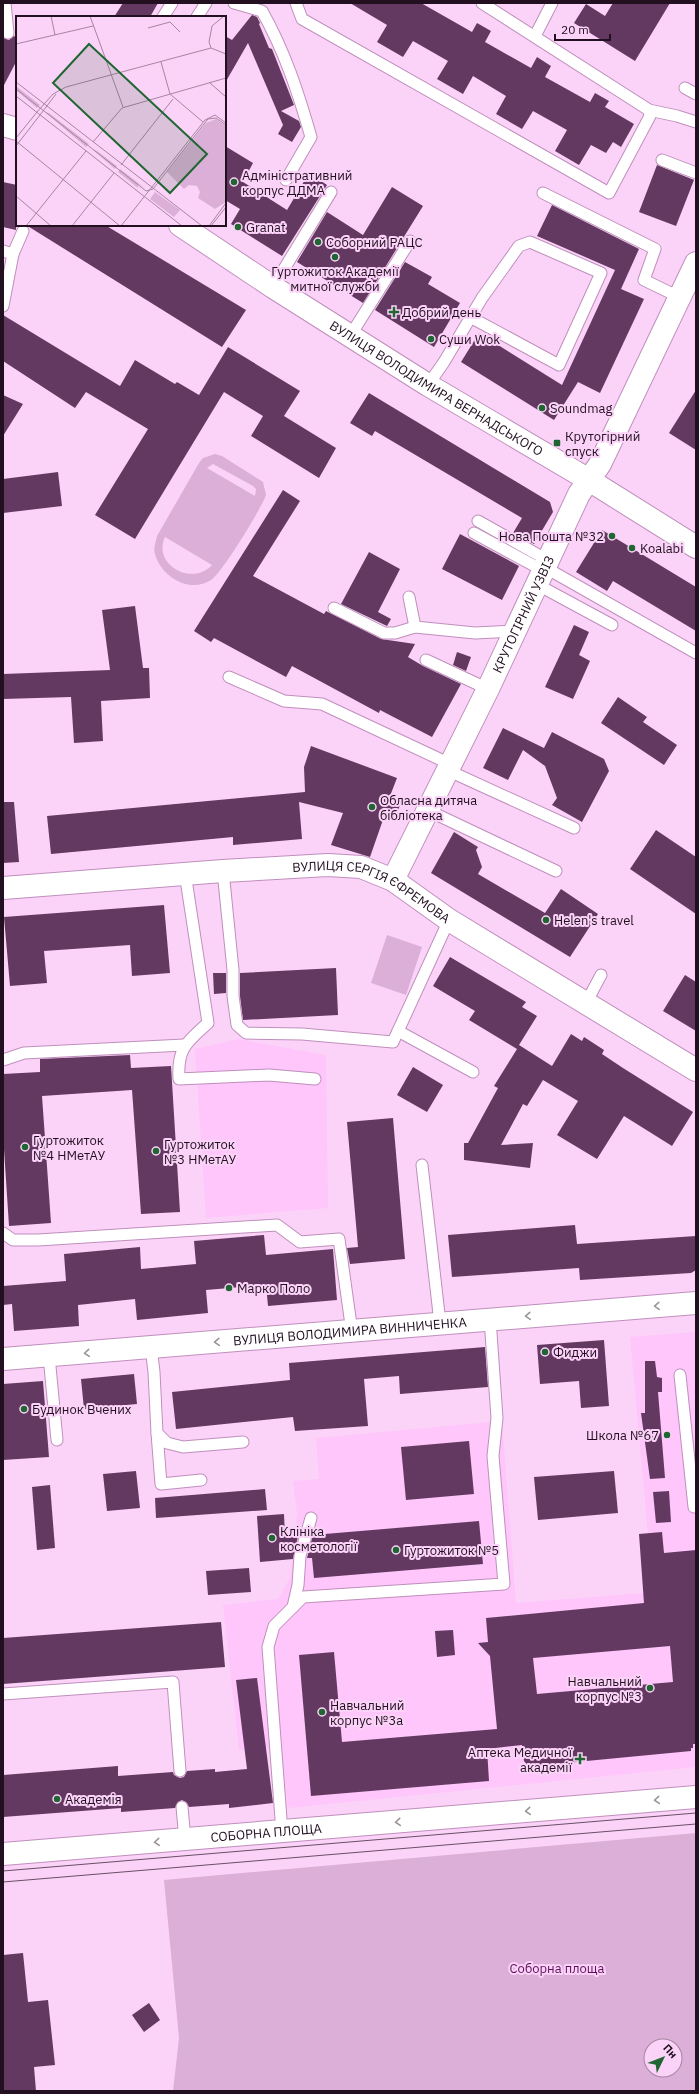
<svg xmlns="http://www.w3.org/2000/svg" width="699" height="2094" font-family="'IBM Plex Sans',sans-serif">
	<style>
		.built { fill: #fec6fa }
		.green { fill: #dbafd7; fill-rule: evenodd }
		.building { fill: #633961; fill-rule: evenodd }
		.lines { fill: none; stroke-linecap: round; stroke-linejoin: round }
		.service-casing { stroke: #bf8fbc; stroke-width: 13 }
		.minor-casing { stroke: #bf8fbc; stroke-width: 24 }
		.tertiary-casing { stroke: #bf8fbc; stroke-width: 24 }
		.secondary-casing { stroke: #bf8fbc; stroke-width: 24 }
		.service { stroke: #fff; stroke-width: 11 }
		.minor { stroke: #fff; stroke-width: 22 }
		.tertiary { stroke: #fff; stroke-width: 22 }
		.secondary { stroke: #fff; stroke-width: 22 }
		.tram { stroke: #684f66; stroke-width: 1 }
		.oneway { stroke: #9c939b }
		.poi-dot { fill: #1f6632; stroke: #fcd3f8; stroke-width: 1.5 }
		.labels { text-anchor: middle; dominant-baseline: central; stroke-width: 4; stroke-linejoin: round; paint-order: stroke }
		.poi-label { font-size: 13px; fill: #221021; stroke: #fcd3f8; text-anchor: start }
		.street-label { font-size: 13px; fill: #221021; stroke: #fcd3f8 }
		.park-label { font-size: 13px; fill: #5d105b; stroke: #fcd3f8 }
		.inset-road { fill: none; stroke: #a585a2; stroke-width: 1 }
		.view { fill: #1f6632; fill-opacity: 0.15; stroke: #1f6632; stroke-width: 2 }
		.inset-edge { fill: none; stroke: #221021; stroke-width: 2 }
	</style>
	<rect width="100%" height="100%" fill="#fcd3f8"/>
	<g class="built">
		<path d="M238,1039l88,16 2,153 -122,10 -11,-169z"/>
		<path d="M696,1332v248l-53,4 -4,-50 9,-1 -18,-196z"/>
		<path d="M502,1421l14,182 180,-14v178l-408,41 -8,-61 -41,3 -16,-145 55,-6 12,-21 7,-64 -4,-33 26,-2 -3,-41z"/>
	</g>
	<g class="green">
		<path d="M215,454l7,2 41,26 3,13c-5,14 -44,78 -55,85 -21,14 -50,-3 -56,-26 -2,-6 1,-12 2,-18l42,-73 4,-5zM213,464l40,22 3,3 -1,7 -48,-28zM165,537l47,28c-20,22 -60,-1 -47,-28z"/>
		<path d="M387,935l35,12 -16,48 -35,-12z"/>
		<path d="M696,1833v258h-523l6,-53 -15,-158zM651,2046h24v24h-24z"/>
	</g>
	<g class="building">
		<path d="M123,3h35l-8,14h-36z"/>
		<path d="M350,3h71l51,29 5,-9 14,8 -6,11 46,26 6,-11 14,9 -6,11 45,25 5,-9 14,8 -4,6 29,17 -13,23 -8,-5 -7,11 -15,-8 -12,20 -24,-14 12,-21 -34,-19 -11,18 -26,-15 10,-18 -33,-20 -10,18 -26,-15 11,-18 -35,-20 -10,16 -26,-15 10,-17z"/>
		<path d="M613,3h57l-35,58 -61,-38 12,-19 19,12z"/>
		<path d="M252,15l5,2 3,6 -1,1 10,24 3,1 22,56 -13,6 18,10 2,6 -9,15 -14,-8 5,-9 -35,-82 -23,40v-47l7,4z"/>
		<path d="M14,36l3,2v22l-14,27v-49l6,2z"/>
		<path d="M225,146l28,17 -10,19 44,28 22,-37 18,12 -45,71 -51,-32 9,-15 -15,-9z"/>
		<path d="M657,165l37,15 -18,46 -37,-14z"/>
		<path d="M3,182l14,3 -1,45 -13,-3z"/>
		<path d="M392,187l31,19 -60,97 -66,-41 30,-50 36,23z"/>
		<path d="M552,205l87,44 -18,40 23,10 -44,94 -22,-11 -24,38 -93,-58 18,-29 83,52 53,-115 -78,-34z"/>
		<path d="M26,225h79l141,85 -24,37z"/>
		<path d="M405,262l27,15 -4,7 32,19 -26,44 -59,-37z"/>
		<path d="M3,315l117,71 15,-26 40,24 2,-2 22,13 29,-48 72,44 -16,25 52,32 -17,30 -68,-42 12,-20 -39,-24 -89,147 -40,-24 53,-86 -62,-37 -11,16 -72,-47z"/>
		<path d="M696,390v60l-27,-17z"/>
		<path d="M369,393l181,109 3,10 -19,32 -21,-11 9,-15 -147,-87 -3,5 -22,-13z"/>
		<path d="M3,395l20,9 -20,32z"/>
		<path d="M58,472l4,34 -59,7v-34z"/>
		<path d="M283,490l17,11 -47,75 71,38 2,-3 55,28 34,5 -7,13 15,9 38,18 -29,53 -52,-27 -1,3 -87,-47 -6,11 -72,-39 -3,4 -17,-11z"/>
		<path d="M602,530l94,57v44l-83,-50 -6,10 -31,-19z"/>
		<path d="M460,534l59,32 -17,34 -60,-31z"/>
		<path d="M369,552l31,17 -22,43 13,7 -4,7 -46,-22z"/>
		<path d="M135,606l8,62h6l1,30 -49,3 2,40 -29,2 -3,-46 -68,2v-25l107,-4 -8,-60z"/>
		<path d="M574,625l15,7 -10,23 11,6 -17,38 -28,-12z"/>
		<path d="M457,652l14,5 -5,14 -13,-6z"/>
		<path d="M618,697l29,20 -4,5 34,23 -13,20 -63,-42z"/>
		<path d="M503,728l41,20 8,-16 52,27 5,12 -27,51 -30,-17 5,-7 -12,-32 -22,-16 -15,30 -25,-12z"/>
		<path d="M311,746l86,32 -7,18 12,4 -7,18 -10,-4 -15,43 -39,-12 12,-32 -44,-11 3,37 -69,6v-8l-182,17 -4,-38 258,-24 -1,-25z"/>
		<path d="M3,802h11l5,60 -16,1z"/>
		<path d="M656,830l40,27v57l-66,-45z"/>
		<path d="M454,832l24,15 -2,3 6,17 -4,7 67,39 16,-24 37,25 -28,43 -139,-84z"/>
		<path d="M164,905l6,68 -38,3 -2,-31 -86,6 3,32 -37,3 -6,-69z"/>
		<path d="M450,957l76,45 -4,5 15,9 -18,29 33,21 19,-32 11,7 2,-4 20,13 -2,4 21,14 70,44 -21,34 -48,-30 -27,43 -40,-24 21,-34 -35,-21 -16,26 -4,-2 -22,41 32,-2 -3,25 -66,-8v-17h4l30,-55 -4,-2 23,-37 -48,-29 6,-9 -42,-25z"/>
		<path d="M336,968l2,47 -95,5 -3,-24v-23z"/>
		<path d="M213,973h13v20l-12,1z"/>
		<path d="M685,975l11,7v49l-33,-20z"/>
		<path d="M130,1055l1,13 40,-2 9,146 -39,2 -9,-124 -90,6 9,127 -42,3 -6,-92v-60l37,-2v-13z"/>
		<path d="M413,1067l30,18 -16,27 -30,-17z"/>
		<path d="M393,1118l12,141 -55,5 -3,-16 11,-1 -11,-125z"/>
		<path d="M575,1225l2,19 119,-8v34l-5,3 -111,7 -1,-12 -127,9 -4,-42z"/>
		<path d="M264,1235l2,20 67,-6 4,51 -69,6 -2,-21 -60,5 2,23 -71,7 -2,-21 -57,6 1,21 -65,5 -2,-27 -9,1v-19l63,-5 -2,-27 76,-7 1,22 55,-5 -2,-23z"/>
		<path d="M604,1340l5,66 -28,2 -2,-27 -39,3 -3,-39z"/>
		<path d="M485,1347l3,40 -88,7 -1,-18 -35,3 4,47 -73,5 -2,-14 -117,12 -4,-37 118,-12 -1,-17z"/>
		<path d="M645,1361h10l2,16 5,1v14h-4l7,86 -15,1 -9,-66h4z"/>
		<path d="M134,1374l3,30 -53,5 -3,-30z"/>
		<path d="M43,1381l6,76 -46,3v-76z"/>
		<path d="M469,1441l5,53 -68,6 -5,-53z"/>
		<path d="M136,1471l4,37 -33,3 -4,-37z"/>
		<path d="M614,1471l4,42 -80,7 -4,-43z"/>
		<path d="M50,1485l5,63 -18,2 -5,-63z"/>
		<path d="M265,1489l2,21 -111,8 -1,-20z"/>
		<path d="M669,1491l2,31 -15,1 -3,-31z"/>
		<path d="M284,1514l1,23 13,-1 -5,23 -33,3 -3,-46z"/>
		<path d="M479,1521l4,43 -169,14 -2,-20h-5l6,-23z"/>
		<path d="M662,1532l2,21 32,-3v190l-1,4h-2v4h-2v3l-157,15h-6l-4,-5 -2,-16 -35,4 2,32 -178,15 -12,-141 35,-3 8,90 155,-13 -7,-73 -12,-13 10,-1 -2,-24 158,-15 -5,-69zM670,1646l3,36 -136,12 -4,-36z"/>
		<path d="M249,1568l2,24 -43,3 -2,-24z"/>
		<path d="M221,1622l4,45 -222,17v-46z"/>
		<path d="M453,1630l2,25 -18,2 -2,-26z"/>
		<path d="M257,1678l16,125 -44,5v-4l-40,3 -2,-4 -5,-3 -4,2 -3,6 -54,4v-4l-118,9v-42l115,-9v10l55,-4 1,3 6,3 4,-1 3,-6 28,-2v3l32,-3 -11,-89z"/>
		<path d="M23,1953l5,49 20,-2 7,65 -21,2 2,24h-33v-136z"/>
		<path d="M149,2003l11,17 -16,12 -12,-17z"/>
	</g>
	<g class="lines">
		<defs>
			<g id="service">
				<path d="M5,3l3,30"/>
				<path d="M234,3l28,8c23,41 36,81 49,126l-25,43"/>
				<path d="M296,3l6,16 307,174 41,-77 -1,-6"/>
				<path d="M482,3l167,107 28,6 19,6"/>
				<path d="M163,17l9,-14"/>
				<path d="M197,17l9,-14"/>
				<path d="M535,36l17,-33"/>
				<path d="M685,88l11,6"/>
				<path d="M662,160l34,13"/>
				<path d="M543,193l112,56 -11,31 35,17"/>
				<path d="M3,251l10,3"/>
				<path d="M273,287l58,-95"/>
				<path d="M3,306l10,-52 10,-23"/>
				<path d="M350,336l60,-95"/>
				<path d="M428,385l16,-23 38,-64 37,-52 11,-4 71,31 -42,92 -89,-48"/>
				<path d="M478,521l71,40"/>
				<path d="M474,533l70,38"/>
				<path d="M546,568l150,85"/>
				<path d="M538,585l74,40"/>
				<path d="M409,597l6,30 60,6 41,-2"/>
				<path d="M334,608l50,25h11l20,-6"/>
				<path d="M426,660l62,29"/>
				<path d="M229,677l55,24 38,3 128,60"/>
				<path d="M447,770l127,58"/>
				<path d="M427,810l129,61"/>
				<path d="M223,871l10,99v26l4,29 9,8 56,1 91,8 56,-122"/>
				<path d="M185,873l23,150c-21,19 -31,25 -29,56l90,-4 46,4"/>
				<path d="M586,1003l15,-28"/>
				<path d="M398,1031l75,41"/>
				<path d="M3,1060l21,-7 160,-8"/>
				<path d="M422,1165l18,158"/>
				<path d="M3,1233l10,7h25l239,-15 23,17 39,-3 13,93"/>
				<path d="M151,1347l3,25 3,61 10,10 16,4 60,-5"/>
				<path d="M49,1356l8,84"/>
				<path d="M680,1375l14,132h2"/>
				<path d="M157,1433l4,51 40,-4"/>
				<path d="M293,1607l5,-22 2,-29 11,-38"/>
				<path d="M3,1694l170,-12 7,89"/>
				<path d="M182,1807l3,33"/>
				<path d="M282,1832l-14,-185 6,-21 29,-29 201,-13 -11,-128 4,-38 -7,-99"/>
			</g>
			<g id="minor">
				<path id="s1" d="M393,880l95,-191 91,-195 21,-30 96,-201"/>
				<path id="s2" d="M3,888l220,-17 105,-6 33,2 32,13 56,40 247,150"/>
				<path id="s3" d="M3,1359l693,-56"/>
			</g>
			<g id="tertiary">
				<path d="M3,125l14,4"/>
				<path id="s4" d="M180,225l93,62 155,98 161,95 107,67"/>
			</g>
			<g id="secondary">
				<path id="s5" d="M3,1854l693,-57"/>
			</g>
		</defs>
		<use href="#service" class="service-casing"/>
		<use href="#minor" class="minor-casing"/>
		<use href="#tertiary" class="tertiary-casing"/>
		<use href="#secondary" class="secondary-casing"/>
		<use href="#service" class="service"/>
		<use href="#minor" class="minor"/>
		<use href="#tertiary" class="tertiary"/>
		<use href="#secondary" class="secondary"/>
		<g class="tram">
			<path d="M3,1871l693,-58"/>
			<path d="M3,1882l693,-58"/>
		</g>
	</g>
	<defs><path id="oneway-chevron" d="M-2-3.5L2.5 0L-2 3.5" fill="none" stroke-width="1.6" stroke-linecap="round" stroke-linejoin="round"/></defs>
	<g class="oneway">
		<use href="#oneway-chevron" transform="translate(657 1306) rotate(176)"/>
		<use href="#oneway-chevron" transform="translate(528 1316) rotate(176)"/>
		<use href="#oneway-chevron" transform="translate(217 1342) rotate(176)"/>
		<use href="#oneway-chevron" transform="translate(87 1353) rotate(175)"/>
		<use href="#oneway-chevron" transform="translate(657 1800) rotate(175)"/>
		<use href="#oneway-chevron" transform="translate(528 1811) rotate(175)"/>
		<use href="#oneway-chevron" transform="translate(398 1822) rotate(175)"/>
		<use href="#oneway-chevron" transform="translate(157 1842) rotate(175)"/>
	</g>
	<g class="poi-dot">
		<circle cx="234" cy="182" r="4"/>
		<circle cx="238" cy="227" r="4"/>
		<circle cx="318" cy="242" r="4"/>
		<circle cx="335" cy="257" r="4"/>
		<path d="M392 306h4v4h4v4h-4v4h-4v-4h-4v-4h4z"/>
		<circle cx="431" cy="339" r="4"/>
		<circle cx="542" cy="408" r="4"/>
		<rect x="553" y="439" width="8" height="8" rx="2"/>
		<circle cx="612" cy="536" r="4"/>
		<circle cx="632" cy="548" r="4"/>
		<circle cx="372" cy="807" r="4"/>
		<circle cx="546" cy="920" r="4"/>
		<circle cx="25" cy="1147" r="4"/>
		<circle cx="156" cy="1151" r="4"/>
		<circle cx="229" cy="1288" r="4"/>
		<circle cx="545" cy="1352" r="4"/>
		<circle cx="24" cy="1409" r="4"/>
		<circle cx="667" cy="1435" r="4"/>
		<circle cx="272" cy="1538" r="4"/>
		<circle cx="396" cy="1550" r="4"/>
		<circle cx="650" cy="1688" r="4"/>
		<circle cx="322" cy="1712" r="4"/>
		<path d="M578 1753h4v4h4v4h-4v4h-4v-4h-4v-4h4z"/>
		<circle cx="57" cy="1799" r="4"/>
	</g>
	<g class="labels">
		<g class="poi-label">
			<text x="242" y="175">Адміністративний<tspan x="242" dy="15">корпус ДДМА</tspan></text>
			<text x="246" y="227">Granat</text>
			<text x="326" y="242">Соборний РАЦС</text>
			<text x="335" y="271" text-anchor="middle">Гуртожиток Академії<tspan x="335" dy="15">митної служби</tspan></text>
			<text x="402" y="312">Добрий день</text>
			<text x="439" y="339">Суши Wok</text>
			<text x="550" y="408">Soundmag</text>
			<text x="565" y="436">Крутогірний<tspan x="565" dy="15">спуск</tspan></text>
			<text x="604" y="536" text-anchor="end">Нова Пошта №32</text>
			<text x="640" y="548">Koalabi</text>
			<text x="380" y="800">Обласна дитяча<tspan x="380" dy="15">бібліотека</tspan></text>
			<text x="554" y="920">Helen's travel</text>
			<text x="33" y="1140">Гуртожиток<tspan x="33" dy="15">№4 НМетАУ</tspan></text>
			<text x="164" y="1144">Гуртожиток<tspan x="164" dy="15">№3 НМетАУ</tspan></text>
			<text x="237" y="1288">Марко Поло</text>
			<text x="553" y="1352">Фиджи</text>
			<text x="32" y="1409">Будинок Вчених</text>
			<text x="659" y="1435" text-anchor="end">Школа №67</text>
			<text x="280" y="1531">Клініка<tspan x="280" dy="15">косметології</tspan></text>
			<text x="404" y="1550">Гуртожиток №5</text>
			<text x="642" y="1681" text-anchor="end">Навчальний<tspan x="642" dy="15">корпус №3</tspan></text>
			<text x="330" y="1705">Навчальний<tspan x="330" dy="15">корпус №3а</tspan></text>
			<text x="572" y="1752" text-anchor="end">Аптека Медичної<tspan x="572" dy="15">академії</tspan></text>
			<text x="65" y="1799">Академія</text>
		</g>
		<g class="street-label">
			<text stroke="none"><textPath href="#s4" startOffset="304">ВУЛИЦЯ ВОЛОДИМИРА ВЕРНАДСЬКОГО</textPath></text>
			<text stroke="none"><textPath href="#s1" startOffset="296">КРУТОГІРНИЙ УЗВІЗ</textPath></text>
			<text stroke="none"><textPath href="#s2" startOffset="376">ВУЛИЦЯ СЕРГІЯ ЄФРЕМОВА</textPath></text>
			<text stroke="none"><textPath href="#s3" startOffset="348">ВУЛИЦЯ ВОЛОДИМИРА ВИННИЧЕНКА</textPath></text>
			<text stroke="none"><textPath href="#s5" startOffset="264">СОБОРНА ПЛОЩА</textPath></text>
		</g>
		<g class="park-label">
			<text x="557" y="1968">Соборна площа</text>
		</g>
	</g>
	<g transform="translate(16 16)">
		<rect width="210" height="210" fill="#fcd3f8"/>
		<path d="M0,70l24,19 -3,3 -21,-18zM29,96l4,1 40,31 -3,3zM200,103l10,7v76l-11,7 -17,-11 2,-6 -3,-6 -8,-1 -5,4 -17,-17 39,-49zM75,132l6,3 20,15 -2,3zM104,153l26,20 -8,-5v4l-20,-16zM139,176l25,18 -6,7 -24,-18z" fill="#dbafd7"/>
		<path class="inset-road" d="M35,0l4,19M74,0l33,91M132,12l22,-6 10,10M0,28l77,-18M195,32l-2,-6 3,-16 12,-10M145,46l9,32 33,28M0,66l186,144M194,67l16,14M0,73l130,102 7,-2 55,-70 8,-1 10,7M0,80l166,130M21,96l16,-18 13,-7 145,-39 15,6M24,99l16,-21M0,122l21,-26M0,125l104,85M77,126l29,-34 104,-30M0,130l24,-31M105,149l52,-66M0,180l35,30M10,210l60,-75M56,210l42,-53M105,210l84,-106 10,-5 11,8M193,210l17,-23M195,210l15,-19"/>
		<path class="view" d="M73,28l118,110 -37,39 -117,-110z"/>
		<rect width="210" height="210" class="inset-edge"/>
	</g>
	<rect width="699" height="2094" fill="none" stroke="#221021" stroke-width="8"/>
	<g transform="translate(663 2058) rotate(47)"><circle r="19" fill="#fcd3f8" stroke="#a585a2"/>
	<path d="M0-3L7 15L0 10L-7 15Z" fill="#1f6632"/>
	<text y="-6" font-size="11" font-weight="bold" text-anchor="middle" fill="#221021">Пн</text>
	</g>
	<path d="M555 34v6h55v-6" fill="none" stroke="#221021" stroke-width="2"/>
	<text x="561" y="34" font-size="12" fill="#221021" stroke="#fcd3f8" stroke-width="3" paint-order="stroke">20 m</text>
</svg>
